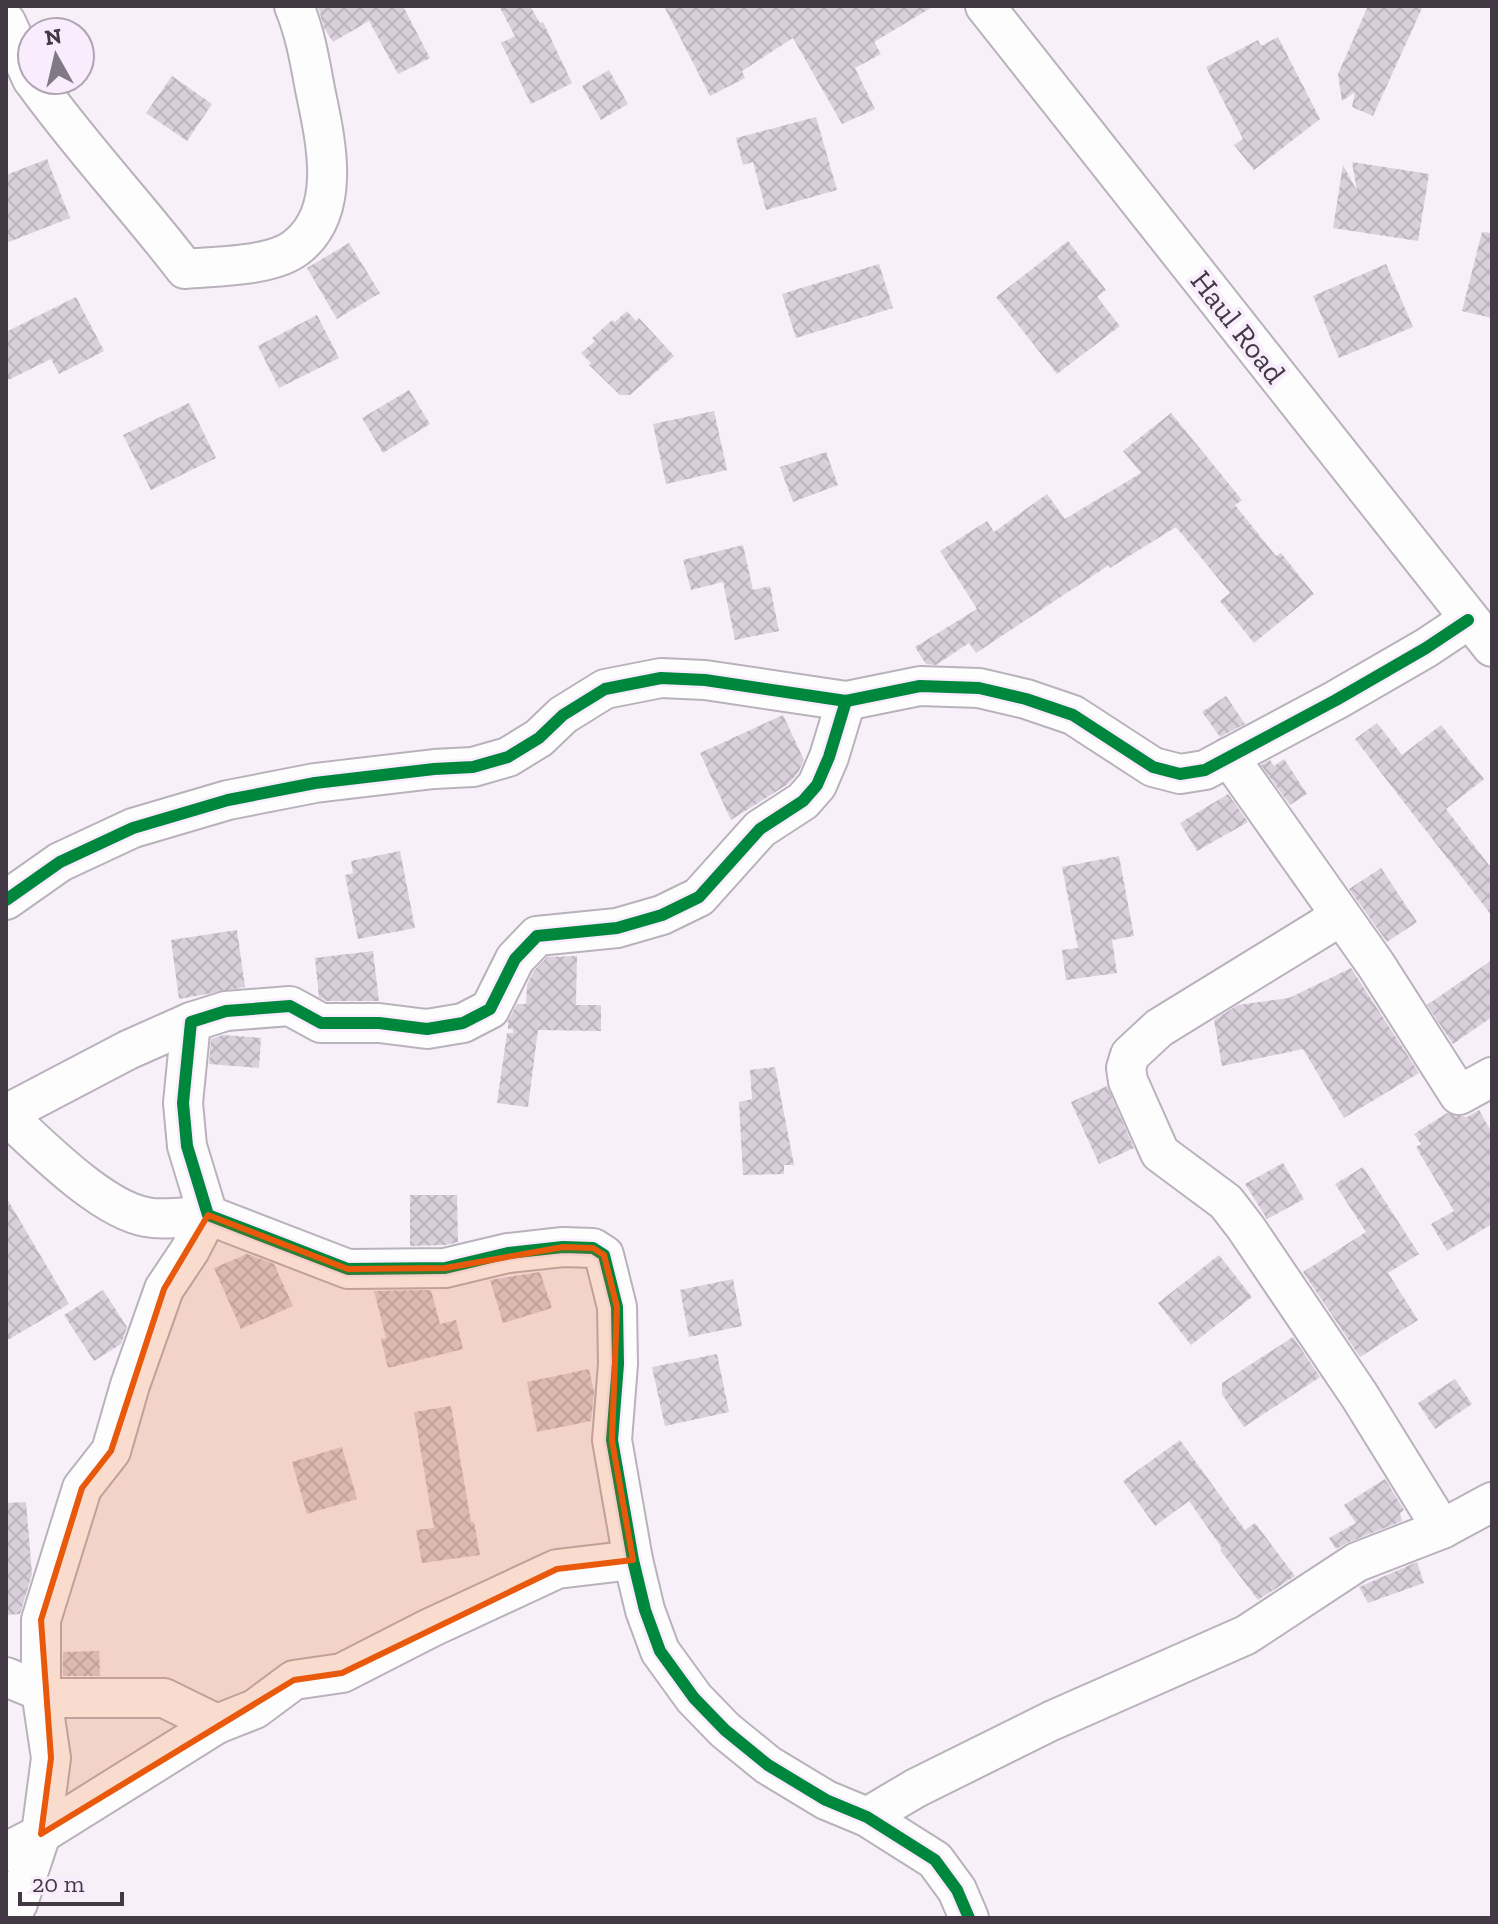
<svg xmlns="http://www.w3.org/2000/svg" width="1498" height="1924" font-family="'Zilla Slab',serif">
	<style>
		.building { fill: url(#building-cross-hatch) }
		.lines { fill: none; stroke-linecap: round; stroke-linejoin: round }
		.minor-casing { stroke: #b9b2bc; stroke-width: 42 }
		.minor { stroke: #fefdfe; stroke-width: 38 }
		.cycleway-casing { stroke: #f9ecfd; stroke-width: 17 }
		.cycleway { stroke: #00873e; stroke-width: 12 }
		.marked { fill: #e8590c; fill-opacity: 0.2; stroke: #e8590c; stroke-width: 6; stroke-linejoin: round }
		.labels { text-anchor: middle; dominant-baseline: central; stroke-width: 8; stroke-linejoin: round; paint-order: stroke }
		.street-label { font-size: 30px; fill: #423945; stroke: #f9ecfd }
	</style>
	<defs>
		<pattern id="building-cross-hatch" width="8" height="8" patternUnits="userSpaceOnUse" patternTransform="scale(2)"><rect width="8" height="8" fill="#d9d0dc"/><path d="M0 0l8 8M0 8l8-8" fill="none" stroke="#bbb3be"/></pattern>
	</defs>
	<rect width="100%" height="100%" fill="#f7f0f9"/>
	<g class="building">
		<path d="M318,6h85l27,52 -32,16 -29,-53 -36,21 -9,-14z"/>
		<path d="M499,6h31l10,17 3,-1 29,61 -41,21 -30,-61 14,-7z"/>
		<path d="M664,6h270l-60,36 7,12 -26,14 20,41 -33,15 -49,-86 -51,33 3,7 -35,18z"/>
		<path d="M1368,6h55l-50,110 -21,-9 3,-15 -13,9 -4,-27z"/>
		<path d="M1278,37l42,82 -66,51 -20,-25 9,-6 -37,-72 52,-27 3,6z"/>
		<path d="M609,70l19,34 -27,16 -19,-34z"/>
		<path d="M172,76l40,28 -25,37 -41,-28z"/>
		<path d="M816,117l21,73 -71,20 -13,-48 -10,3 -7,-27z"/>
		<path d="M47,159l23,59 -64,25v-68z"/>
		<path d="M1352,162l77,12 -11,67 -85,-13 10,-63 14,26z"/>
		<path d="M1482,232l10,1v85l-30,-7z"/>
		<path d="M1068,241l38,49 -9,7 23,29 -63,48 -61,-77z"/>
		<path d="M349,243l31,50 -43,26 -30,-51z"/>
		<path d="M879,264l14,44 -97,30 -14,-44z"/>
		<path d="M1386,264l27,63 -74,31 -26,-62z"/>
		<path d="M76,297l28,54 -45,23 -8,-15 -45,22v-49z"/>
		<path d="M627,311l9,10 3,-3 35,38 -44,39h-10l-31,-30 2,-2 -10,-10 14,-12 -3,-3 20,-18 3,2z"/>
		<path d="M317,315l22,43 -60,30 -21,-42z"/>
		<path d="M409,390l21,34 -47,29 -21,-35z"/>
		<path d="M189,403l27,55 -65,32 -28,-55z"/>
		<path d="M714,411l13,59 -61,14 -13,-60z"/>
		<path d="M1171,413l71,87 -7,5 41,51 5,-3 33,41 -60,49 -34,-42 10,-8 -54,-66 -66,41 -1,-3 -133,88 -7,-10 -33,22 -10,-1 -11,-17 62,-38 -37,-58 47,-30 7,11 53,-38 18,25 76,-46 -18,-22z"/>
		<path d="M826,452l12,33 -45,17 -13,-35z"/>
		<path d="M743,545l10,45 17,-4 9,45 -44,9 -12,-58 -32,8 -8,-30z"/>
		<path d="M1226,696l19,28 -25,13 -18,-25z"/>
		<path d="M783,715l21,45 -6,13 -10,11 -57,36 -31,-67z"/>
		<path d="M1377,723l25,32 39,-30 43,54 -38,30 46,60v47l-137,-177z"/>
		<path d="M1284,759l23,35 -17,11 -29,-40 9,-5 4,6z"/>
		<path d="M1228,794l20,28 -51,29 -17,-28z"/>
		<path d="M400,851l15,77 -57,11 -13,-64 8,-2 -2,-12z"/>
		<path d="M1119,856l15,80 -22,4 5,33 -51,7 -4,-30 16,-2 -16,-81z"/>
		<path d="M1381,868l36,54 -30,20 -38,-53z"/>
		<path d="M237,930l8,57 -66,12 -8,-59z"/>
		<path d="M373,951l6,50h-52l-8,-4 -4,-39z"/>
		<path d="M577,956l-1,49h25v26l-63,-1 -10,77 -31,-4 10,-70h6v-4h-5v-8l9,-17h9l1,-19 6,-13 14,-15z"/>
		<path d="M1492,960v57l-39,27 -26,-39z"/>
		<path d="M1351,968l68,105 -75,45 -41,-69 -81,17 -8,-46 24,-15 51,-7z"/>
		<path d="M223,1035l38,3 -2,30 -50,-4 2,-25z"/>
		<path d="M775,1067l19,98h-10v9l-41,1 -4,-73 13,-3 -2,-29z"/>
		<path d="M1107,1086l27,62 -35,16 -28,-62z"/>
		<path d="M1479,1110l13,23v91l-45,27 -16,-27 23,-13 -38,-64 5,-3 -7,-10 33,-21 20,4z"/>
		<path d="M1283,1163l21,36 -37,20 -22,-35z"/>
		<path d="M1363,1167l56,87 -31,19 30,47 -58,37 -57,-85 63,-40 -31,-48z"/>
		<path d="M410,1195h47l1,47 -13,3 -35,1z"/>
		<path d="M6,1197l63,107 -63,37z"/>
		<path d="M247,1254l27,10 19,42 -52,23 -27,-61z"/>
		<path d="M1219,1255l33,42 -61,48 -33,-42z"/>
		<path d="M540,1272l12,36 -49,15 -13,-43z"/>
		<path d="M733,1279l9,47 -53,11 -9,-47z"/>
		<path d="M103,1290l24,37 -6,17 -27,17 -30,-46z"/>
		<path d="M431,1290l9,34 16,-4 7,29 -75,19 -7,-29 5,-1 -12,-47z"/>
		<path d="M1293,1337l27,40 -76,50 -22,-33v-11z"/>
		<path d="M717,1354l12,58 -64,14 -13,-59z"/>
		<path d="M589,1369l5,23 -3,29 -54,11 -10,-50z"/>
		<path d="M1455,1379l17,25 -37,25 -17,-26z"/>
		<path d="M451,1406l20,116h3l6,33 -58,8 -6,-33 18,-2 -20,-116z"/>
		<path d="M1180,1440l65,90 10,-7 40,53 -37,24 -38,-50 2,-2 -33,-47 -34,25 -32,-45z"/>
		<path d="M342,1447l15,52 -50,15 -15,-52z"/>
		<path d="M1385,1479l19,31 -4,3 2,8 -53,21 -13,7 -7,-11 27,-15 -12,-18z"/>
		<path d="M26,1502l6,72 -12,40 -14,1v-112z"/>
		<path d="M1417,1562l7,21 -56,20 -9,-16z"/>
		<path d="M99,1651l1,25h-37v-24z"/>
	</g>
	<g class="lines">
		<defs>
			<g id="minor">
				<path d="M985,6l507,641"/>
				<path d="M6,22l26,57"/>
				<path d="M33,80c47,66 103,125 152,189 31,-3 89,-2 113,-23 45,-37 27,-108 17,-157 -5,-27 -10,-57 -21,-83"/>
				<path d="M846,701l-17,56 -12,28 -14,16 -43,28 -61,68 -37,18 -45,13 -80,8 -22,23 -25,50 -27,14 -36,6 -48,-6h-58l-31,-17 -64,5 -35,11 -8,81 4,43 21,69 140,54 97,-1 63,-15 55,-6 30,1 11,7 13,52 1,57 -6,76 21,120 12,50 15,41 34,47 31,32 43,35 58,35 41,17 68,43 22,30 12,28"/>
				<path d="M1229,757l147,208 83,130 33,-18"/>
				<path d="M6,900l54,-38 73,-34 95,-28 87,-17 119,-14 39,-2 35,-10 31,-19 24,-23 42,-26 56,-11 44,2 141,21 74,-15 59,2 47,11 47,16 80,52 27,7 25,-4 131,-70 90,-52 42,-28"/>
				<path d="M1341,916l-182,112 -29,27 -4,13 2,13 32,72 66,49 20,26 113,167 83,134"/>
				<path d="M6,1114l122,-64 63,-28"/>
				<path d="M6,1115c34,31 95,94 140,102 19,4 43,-1 62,-2"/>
				<path d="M6,1677l51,21h107l53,26"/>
				<path d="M867,1817l49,-29 135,-67 195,-86 111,-73 85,-33 50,-27"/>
				<path d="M6,1852l35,-18 176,-110 38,-15 39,-29 48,-7 88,-45 127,-59 76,-9"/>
				<path d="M10,1918l8,-15 23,-69 10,-76 -10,-67v-71l41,-132 29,-37 19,-66 34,-96 26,-39 18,-35"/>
			</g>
		</defs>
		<use href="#minor" class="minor-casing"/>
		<use href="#minor" class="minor"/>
		<defs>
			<g id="cycleway">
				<path d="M846,701l-17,56 -12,28 -14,16 -43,28 -61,68 -37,18 -45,13 -80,8 -22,23 -25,50 -27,14 -36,6 -48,-6h-58l-31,-17 -64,5 -35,11 -8,81 4,43 21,69 140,54 97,-1 63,-15 55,-6 30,1 11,7 13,52 1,57 -6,76 21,120 12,50 15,41 34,47 31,32 43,35 58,35 41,17 68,43 22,30 12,28"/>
				<path d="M6,900l54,-38 73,-34 95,-28 87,-17 119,-14 39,-2 35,-10 31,-19 24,-23 42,-26 56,-11 44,2 141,21 74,-15 59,2 47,11 47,16 80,52 27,7 25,-4 131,-70 90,-52 42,-28"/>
			</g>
		</defs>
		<use href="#cycleway" class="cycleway-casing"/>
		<use href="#cycleway" class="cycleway"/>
	</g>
	<path class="marked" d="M208,1215l140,54 97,-1 118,-21 30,1 11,7 13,52 -5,133 21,120 -76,9 -215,104 -48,7 -253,154 10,-76 -10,-138 41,-132 29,-37 53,-162z"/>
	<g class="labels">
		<g class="street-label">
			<text transform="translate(1238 327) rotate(52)">Haul Road</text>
		</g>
	</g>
	<rect width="1498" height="1924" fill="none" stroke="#423945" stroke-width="16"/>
	<g transform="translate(56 56) rotate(352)"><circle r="38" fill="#f9ecfd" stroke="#b0a4b3" stroke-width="2"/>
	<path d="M0-6L14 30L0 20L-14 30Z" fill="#817984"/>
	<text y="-12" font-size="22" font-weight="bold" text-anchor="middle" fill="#423945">N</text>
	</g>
	<path d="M20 1892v12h102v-12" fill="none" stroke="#423945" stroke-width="4"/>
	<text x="32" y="1892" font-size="24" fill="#423945" stroke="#f9ecfd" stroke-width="6" paint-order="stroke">20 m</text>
</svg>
